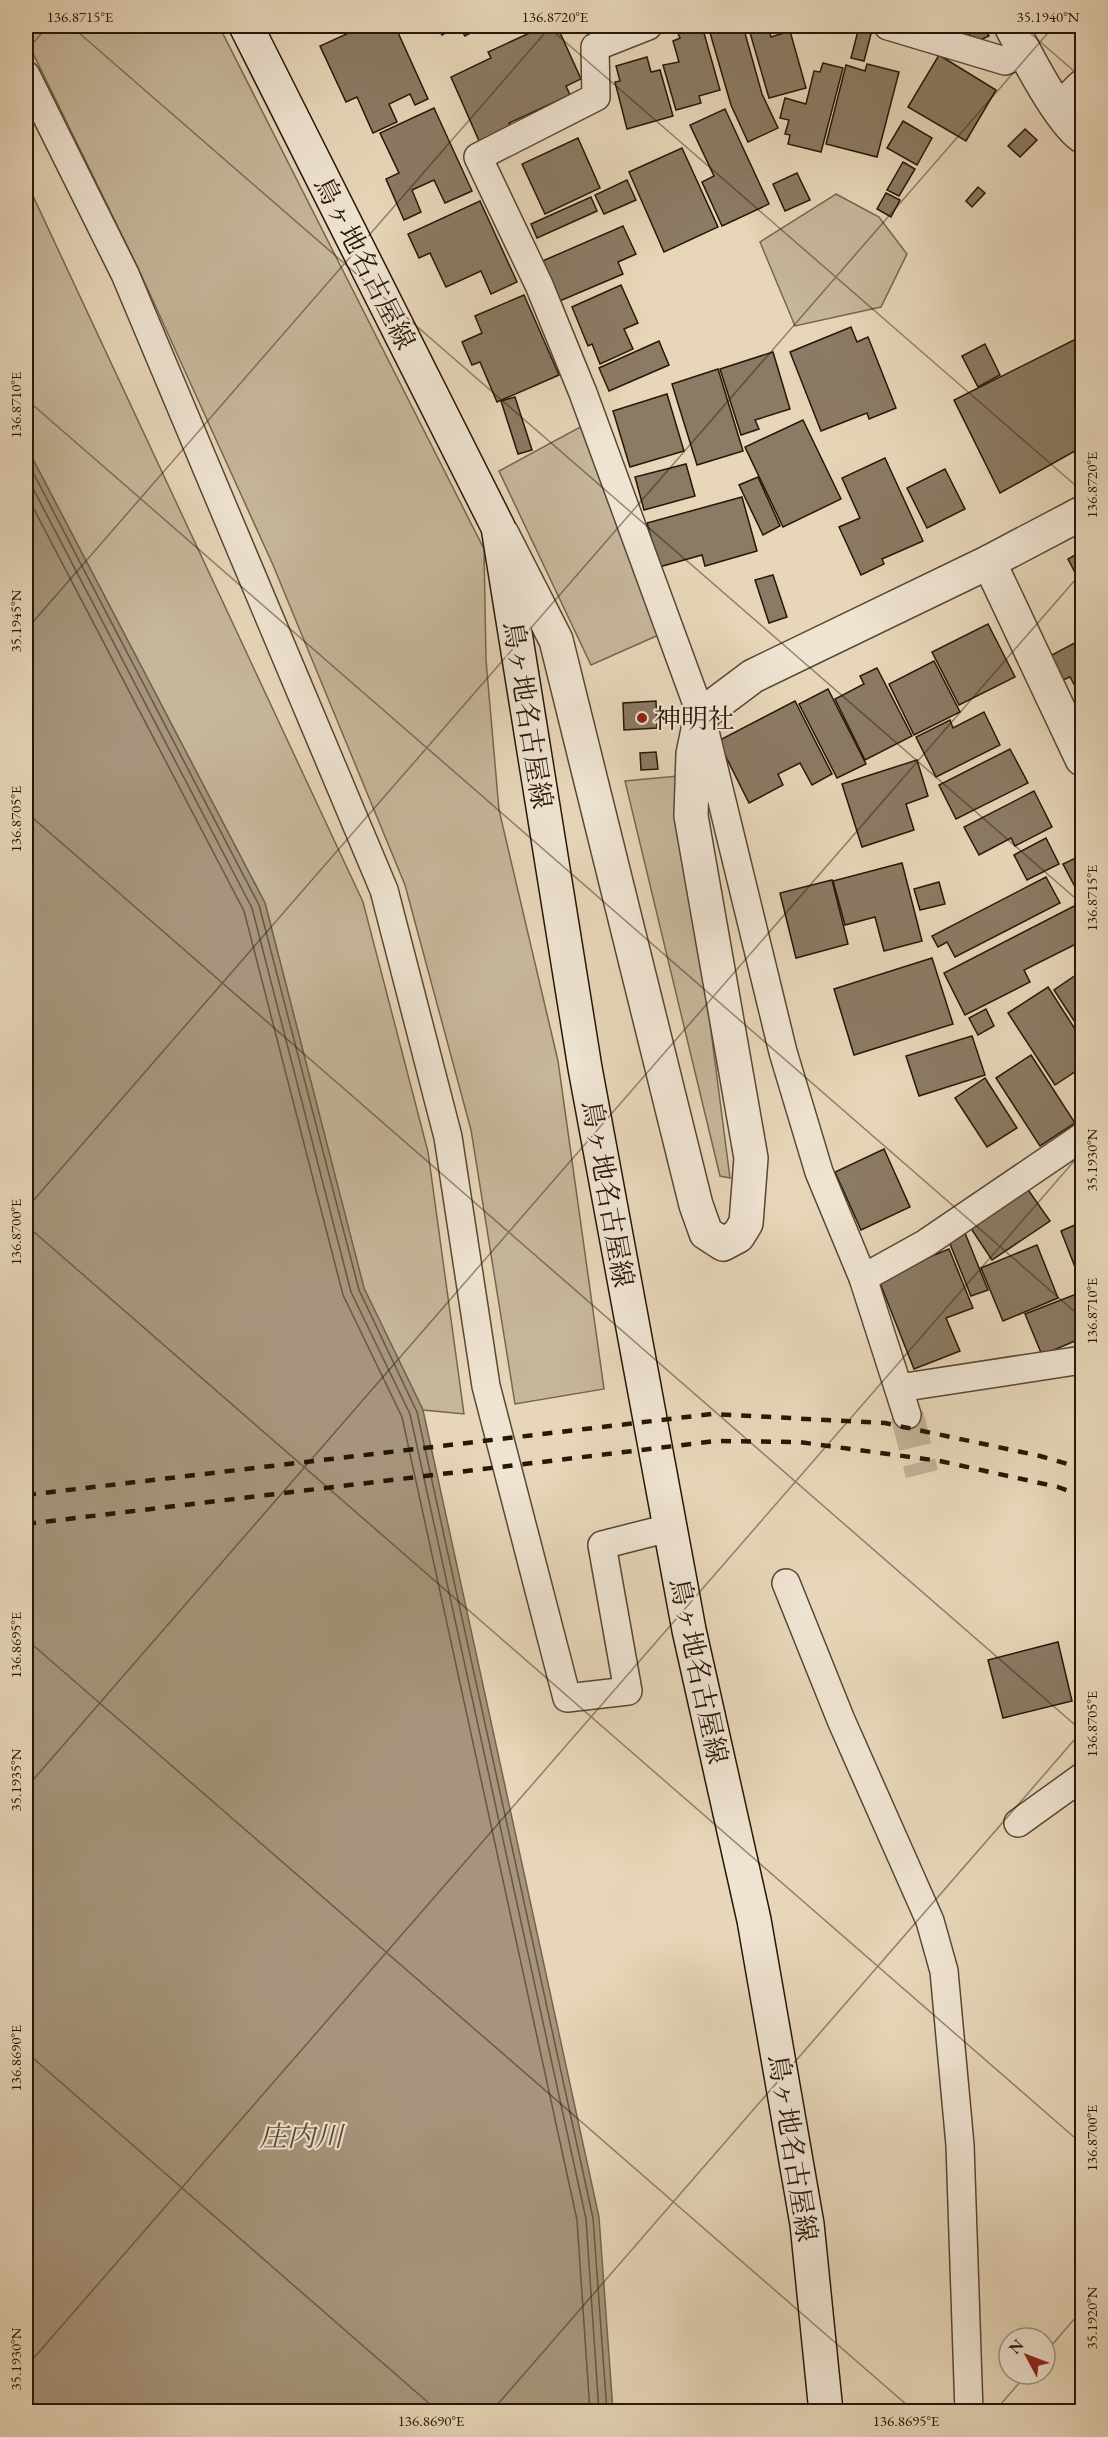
<svg xmlns="http://www.w3.org/2000/svg" width="1108" height="2437" font-family="'EB Garamond','Noto Serif JP',serif">
	<style>
		.green { fill: #c6b69b; stroke: #766651; stroke-width: 1.5 }
		.water { fill: #a6957c; stroke: #73634d; stroke-width: 1.5 }
		.lines { fill: none; stroke-linecap: round; stroke-linejoin: round }
		.shore { stroke: #665642; stroke-width: 1.5 }
		.building { fill: #8b7a64; stroke: #271707; stroke-width: 1.5 }
		.minor-tunnel { stroke: #c1b095; stroke-width: 33; stroke-dasharray: 33 16; stroke-linecap: butt }
		.service-casing { stroke: #574734; stroke-width: 30 }
		.minor-casing { stroke: #574734; stroke-width: 36 }
		.tertiary-casing { stroke: #574734; stroke-width: 36 }
		.secondary-casing { stroke: #271707; stroke-width: 36 }
		.service { stroke: #efe4d2; stroke-width: 27 }
		.minor { stroke: #efe4d2; stroke-width: 33 }
		.tertiary { stroke: #efe4d2; stroke-width: 33 }
		.secondary { stroke: #efe4d2; stroke-width: 33 }
		.rail { stroke: #271707; stroke-width: 4.5; stroke-dasharray: 10 10; stroke-linecap: butt }
		.ticks { fill: none; stroke: #271707; stroke-width: 1.5; stroke-opacity: 0.45 }
		.poi-dot { fill: #8f2418; stroke: #efe4d2; stroke-width: 2 }
		.labels { text-anchor: middle; dominant-baseline: central; stroke-width: 4.5; stroke-linejoin: round; paint-order: stroke }
		.street-label { font-size: 27px; fill: #271707; stroke: #efe4d2 }
		.poi-label { font-size: 27px; fill: #271707; stroke: #efe4d2; text-anchor: start }
		.water-label { font-size: 28px; font-style: italic; fill: #5a4936; stroke: #efe4d2 }
		.neatline { fill: none; stroke: #271707; stroke-width: 2 }
		.ticks-label { font-size: 15px; text-anchor: middle; fill: #271707 }
	</style>
	<rect width="100%" height="100%" fill="#e7d6b9"/>
	<filter id="stains"><feTurbulence type="fractalNoise" baseFrequency=".00333" numOctaves="4"/><feColorMatrix values="0 0 0 0 .2 0 0 0 0 .09 0 0 0 0 .02 0 0 0 .5 -.17"/></filter>
	<radialGradient id="worn" r=".72"><stop offset=".6" stop-color="#630" stop-opacity="0"/><stop offset="1" stop-color="#630" stop-opacity=".3"/></radialGradient>
	<g class="green">
		<path d="M26,26h193l265,523 2,111 13,150 59,251 46,328 -89,15 -44,-274 -66,-245 -132,-320 -134,-295 -113,-231z"/>
		<path d="M26,181l337,721 65,250 36,262 -41,-4 -59,-121 -99,-386 -239,-457z"/>
		<path d="M836,194l43,23 28,37 -26,53 -86,19 -35,-84z"/>
		<path d="M582,426l81,207 -72,32 -92,-194z"/>
		<path d="M678,776l52,402 -10,-2 -95,-395z"/>
	</g>
	<path class="water" d="M26,446l239,457 99,385 59,122 176,807 14,194h-587z"/>
	<g class="lines">
		<g class="shore">
			<path d="M26,459l233,446 100,385 58,122 176,806 14,194"/>
			<path d="M26,475l226,433 99,384 59,122 176,805 13,193"/>
			<path d="M26,494l218,417 99,384 59,122 175,803 13,192"/>
		</g>
	</g>
	<g class="building">
		<path d="M364,26h31l33,73 -13,6 -5,-11 -21,10 8,18 -24,11 -16,-36 -11,5 -26,-56z"/>
		<path d="M437,26h21l-16,9z"/>
		<path d="M458,26h25l-18,10z"/>
		<path d="M545,26h12l24,53 -15,7 4,9 -61,28 3,5 -32,15 -29,-66 40,-19 -3,-6z"/>
		<path d="M695,26h7l18,64 -21,6 2,7 -25,7 -13,-45 16,-3 -6,-21 7,-3 -3,-7z"/>
		<path d="M708,26h35l19,68 16,34 -30,14 -17,-37z"/>
		<path d="M748,26h20l3,11 19,-6 16,57 -37,10z"/>
		<path d="M965,26h18l6,10 -15,7z"/>
		<path d="M859,27l13,3 -8,31 -13,-3z"/>
		<path d="M939,55l57,35 -30,51 -58,-34z"/>
		<path d="M647,57l4,15 9,-2 13,46 -46,13 -12,-47 5,-1 -4,-15z"/>
		<path d="M823,63l20,5 -22,84 -33,-8 2,-9 -5,-1 4,-14 -9,-2 5,-20 21,6 8,-33 6,1z"/>
		<path d="M867,64l32,8 -22,85 -51,-13 20,-79 19,6z"/>
		<path d="M434,108l38,83 -27,12 -11,-23 -22,10 9,22 -17,8 -18,-41 13,-6 -19,-40z"/>
		<path d="M725,109l44,95 -47,22 -20,-44 12,-6 -24,-51z"/>
		<path d="M903,121l29,17 -15,27 -30,-17z"/>
		<path d="M1025,129l12,11 -17,17 -12,-11z"/>
		<path d="M578,138l22,50 -55,26 -23,-50z"/>
		<path d="M682,148l36,79 -54,25 -35,-80z"/>
		<path d="M903,162l12,7 -16,27 -12,-6z"/>
		<path d="M797,173l13,27 -25,11 -12,-27z"/>
		<path d="M627,180l9,20 -32,14 -9,-19z"/>
		<path d="M978,187l7,6 -13,14 -6,-6z"/>
		<path d="M886,193l14,7 -9,17 -14,-8z"/>
		<path d="M591,197l6,14 -60,27 -6,-14z"/>
		<path d="M480,201l37,81 -26,12 -10,-23 -35,16 -16,-34 -11,5 -11,-24z"/>
		<path d="M623,226l13,28 -18,8 5,12 -68,29 -17,-40z"/>
		<path d="M621,285l17,38 -14,6 9,20 -33,15 -8,-20 -4,2 -16,-39z"/>
		<path d="M524,295l35,80 -62,27 -17,-40 -8,3 -10,-23 20,-9 -7,-17z"/>
		<path d="M851,327l6,15 11,-5 28,71 -27,11 -2,-6 -46,18 -31,-79z"/>
		<path d="M1082,336v111l-82,46 -46,-93z"/>
		<path d="M659,341l10,24 -60,26 -10,-23z"/>
		<path d="M985,344l15,31 -22,12 -16,-31z"/>
		<path d="M773,352l17,57 -35,11 4,9 -18,6 -21,-66z"/>
		<path d="M718,369l25,82 -46,14 -25,-81z"/>
		<path d="M667,394l17,57 -54,16 -17,-56z"/>
		<path d="M515,397l17,53 -14,4 -17,-53z"/>
		<path d="M803,420l38,79 -58,28 -38,-80z"/>
		<path d="M885,458l38,83 -41,18 2,5 -23,11 -22,-48 21,-9 -18,-40z"/>
		<path d="M686,464l9,32 -51,14 -9,-33z"/>
		<path d="M945,469l20,40 -38,19 -20,-40z"/>
		<path d="M758,477l22,49 -17,9 -24,-50z"/>
		<path d="M742,497l15,54 -52,15 -3,-11 -43,12 -12,-44z"/>
		<path d="M1082,551v35l-14,-27z"/>
		<path d="M773,575l14,42 -18,6 -14,-43z"/>
		<path d="M988,624l27,53 -56,28 -27,-53z"/>
		<path d="M1082,639v60l-12,-22 -7,3 -13,-24z"/>
		<path d="M934,661l26,51 -46,23 -25,-51z"/>
		<path d="M877,668l35,68 -47,24 -30,-61 29,-15 -4,-8z"/>
		<path d="M828,689l38,75 -29,14 -38,-74z"/>
		<path d="M656,701l1,27 -33,2 -1,-27z"/>
		<path d="M795,701l37,73 -20,11 -12,-22 -22,11 5,11 -34,18 -31,-62z"/>
		<path d="M984,712l16,33 -64,32 -20,-40 34,-17 3,8z"/>
		<path d="M1010,749l18,34 -72,36 -17,-34z"/>
		<path d="M656,752l2,17 -17,1 -1,-17z"/>
		<path d="M917,760l11,36 -22,8 8,26 -52,17 -20,-63z"/>
		<path d="M1034,791l18,36 -37,19 -4,-8 -32,17 -15,-28z"/>
		<path d="M1046,838l13,26 -32,16 -13,-25z"/>
		<path d="M1082,855v25l-8,5 -11,-21z"/>
		<path d="M902,863l20,78 -38,10 -9,-34 -30,8 -12,-44z"/>
		<path d="M1046,877l14,26 -105,54 -8,-15 -9,5 -6,-11z"/>
		<path d="M832,880l16,64 -52,14 -16,-65z"/>
		<path d="M939,882l6,22 -25,6 -6,-21z"/>
		<path d="M1082,902v39l-58,29 6,12 -65,33 -21,-42z"/>
		<path d="M932,958l21,66 -99,31 -20,-66z"/>
		<path d="M1082,971v62l-28,-43z"/>
		<path d="M1048,987l34,53v27l-27,18 -47,-72z"/>
		<path d="M986,1009l8,17 -16,9 -9,-17z"/>
		<path d="M972,1036l13,39 -66,21 -13,-40z"/>
		<path d="M1031,1055l44,68 -35,23 -44,-68z"/>
		<path d="M985,1078l32,50 -30,19 -32,-49z"/>
		<path d="M884,1149l26,58 -49,23 -26,-58z"/>
		<path d="M1024,1184l26,37 -58,39 -24,-36z"/>
		<path d="M1082,1222v63l-21,-54z"/>
		<path d="M965,1233l23,57 -17,6 -23,-57z"/>
		<path d="M1037,1245l21,53 -55,23 -22,-53z"/>
		<path d="M949,1249l24,59 -27,10 14,33 -46,18 -36,-91z"/>
		<path d="M1079,1293l3,10v35l-40,17 -17,-41z"/>
		<path d="M1058,1642l14,59 -69,17 -15,-58z"/>
	</g>
	<g class="lines">
		<path class="minor-tunnel" d="M907,1415l15,59"/>
		<defs>
			<g id="service">
				<path d="M648,26l-53,21 1,50 -118,60 61,128 44,108 118,322 82,337 36,120 44,106 44,137"/>
				<path d="M888,26l117,35 20,-8"/>
				<path d="M26,75l99,199 259,616 64,247 38,249 81,312 61,-7 -26,-146 67,-17"/>
				<path d="M863,1278l63,-35 156,-106"/>
				<path d="M899,1388l183,-28"/>
				<path d="M786,1583l55,137 89,201 14,50 16,174 9,267"/>
				<path d="M1018,1823l64,-46"/>
			</g>
			<g id="minor">
				<path d="M1011,26c14,27 48,94 71,110"/>
				<path d="M1060,109l22,-22"/>
				<path d="M502,534l54,106 140,565 10,28 17,11 15,-8 8,-13 5,-65 -60,-342 2,-62 8,-39"/>
				<path d="M989,562l93,197"/>
			</g>
			<path id="tertiary" d="M701,715l52,-39 236,-114 93,-49"/>
			<path id="secondary" d="M246,26l252,501 87,541 104,562 65,290 53,304 19,188"/>
		</defs>
		<use href="#service" class="service-casing"/>
		<use href="#minor" class="minor-casing"/>
		<use href="#tertiary" class="tertiary-casing"/>
		<use href="#secondary" class="secondary-casing"/>
		<use href="#service" class="service"/>
		<use href="#minor" class="minor"/>
		<use href="#tertiary" class="tertiary"/>
		<use href="#secondary" class="secondary"/>
		<g class="rail">
			<path d="M26,1495l686,-81 173,9 155,33 42,12"/>
			<path d="M26,1524l690,-83 83,1 141,19 118,26 24,9"/>
		</g>
	</g>
	<path class="ticks" d="M71,26l1011,878M547,26l535,465M1022,26l60,52M26,51l22,-25M26,399l1056,919M26,630l525,-604M26,812l1056,919M26,1209l1028,-1183M26,1225l1056,919M26,1639l889,773M26,1788l1056,-1216M26,2052l413,360M1045,2353l37,-43M26,2367l1056,-1215M491,2412l591,-681M994,2412l33,-38"/>
	<circle class="poi-dot" cx="642" cy="718" r="6"/>
	<g class="labels">
		<g class="street-label">
			<text transform="translate(365 263) rotate(63)">鳥ヶ地名古屋線</text>
			<text transform="translate(528 715) rotate(81)">鳥ヶ地名古屋線</text>
			<text transform="translate(608 1194) rotate(80)">鳥ヶ地名古屋線</text>
			<text transform="translate(699 1671) rotate(78)">鳥ヶ地名古屋線</text>
			<text transform="translate(793 2148) rotate(81)">鳥ヶ地名古屋線</text>
		</g>
		<g class="poi-label">
			<text x="654" y="718">神明社</text>
		</g>
		<g class="water-label">
			<text x="301" y="2136">庄内川</text>
		</g>
	</g>
	<rect width="1108" height="2437" fill="none" stroke="#e7d6b9" stroke-width="66"/>
	<g transform="translate(1027 2356) rotate(311)"><circle r="28" fill="#efe4d2" stroke="#9f9281" stroke-width="1.5"/>
	<path d="M0-4.5L10 22L0 15L-10 22Z" fill="#8f2418"/>
	<text y="-9" font-size="16" font-weight="bold" text-anchor="middle" fill="#271707">N</text>
	</g>
	<rect x="33" y="33" width="1042" height="2371" class="neatline"/>
	<g class="ticks-label">
		<text x="80" y="22">136.8715°E</text>
		<text x="555" y="22">136.8720°E</text>
		<text x="1048" y="22">35.1940°N</text>
		<text transform="translate(16 405) rotate(-90)" y="5">136.8710°E</text>
		<text transform="translate(1092 485) rotate(-90)" y="5">136.8720°E</text>
		<text transform="translate(16 621) rotate(-90)" y="5">35.1945°N</text>
		<text transform="translate(16 819) rotate(-90)" y="5">136.8705°E</text>
		<text transform="translate(1092 898) rotate(-90)" y="5">136.8715°E</text>
		<text transform="translate(1092 1160) rotate(-90)" y="5">35.1930°N</text>
		<text transform="translate(16 1232) rotate(-90)" y="5">136.8700°E</text>
		<text transform="translate(1092 1311) rotate(-90)" y="5">136.8710°E</text>
		<text transform="translate(16 1645) rotate(-90)" y="5">136.8695°E</text>
		<text transform="translate(1092 1724) rotate(-90)" y="5">136.8705°E</text>
		<text transform="translate(16 1780) rotate(-90)" y="5">35.1935°N</text>
		<text transform="translate(16 2058) rotate(-90)" y="5">136.8690°E</text>
		<text transform="translate(1092 2138) rotate(-90)" y="5">136.8700°E</text>
		<text transform="translate(1092 2318) rotate(-90)" y="5">35.1920°N</text>
		<text transform="translate(16 2359) rotate(-90)" y="5">35.1930°N</text>
		<text x="431" y="2426">136.8690°E</text>
		<text x="906" y="2426">136.8695°E</text>
	</g>
	<rect width="100%" height="100%" filter="url(#stains)"/>
	<rect width="100%" height="100%" fill="url(#worn)"/>
</svg>
